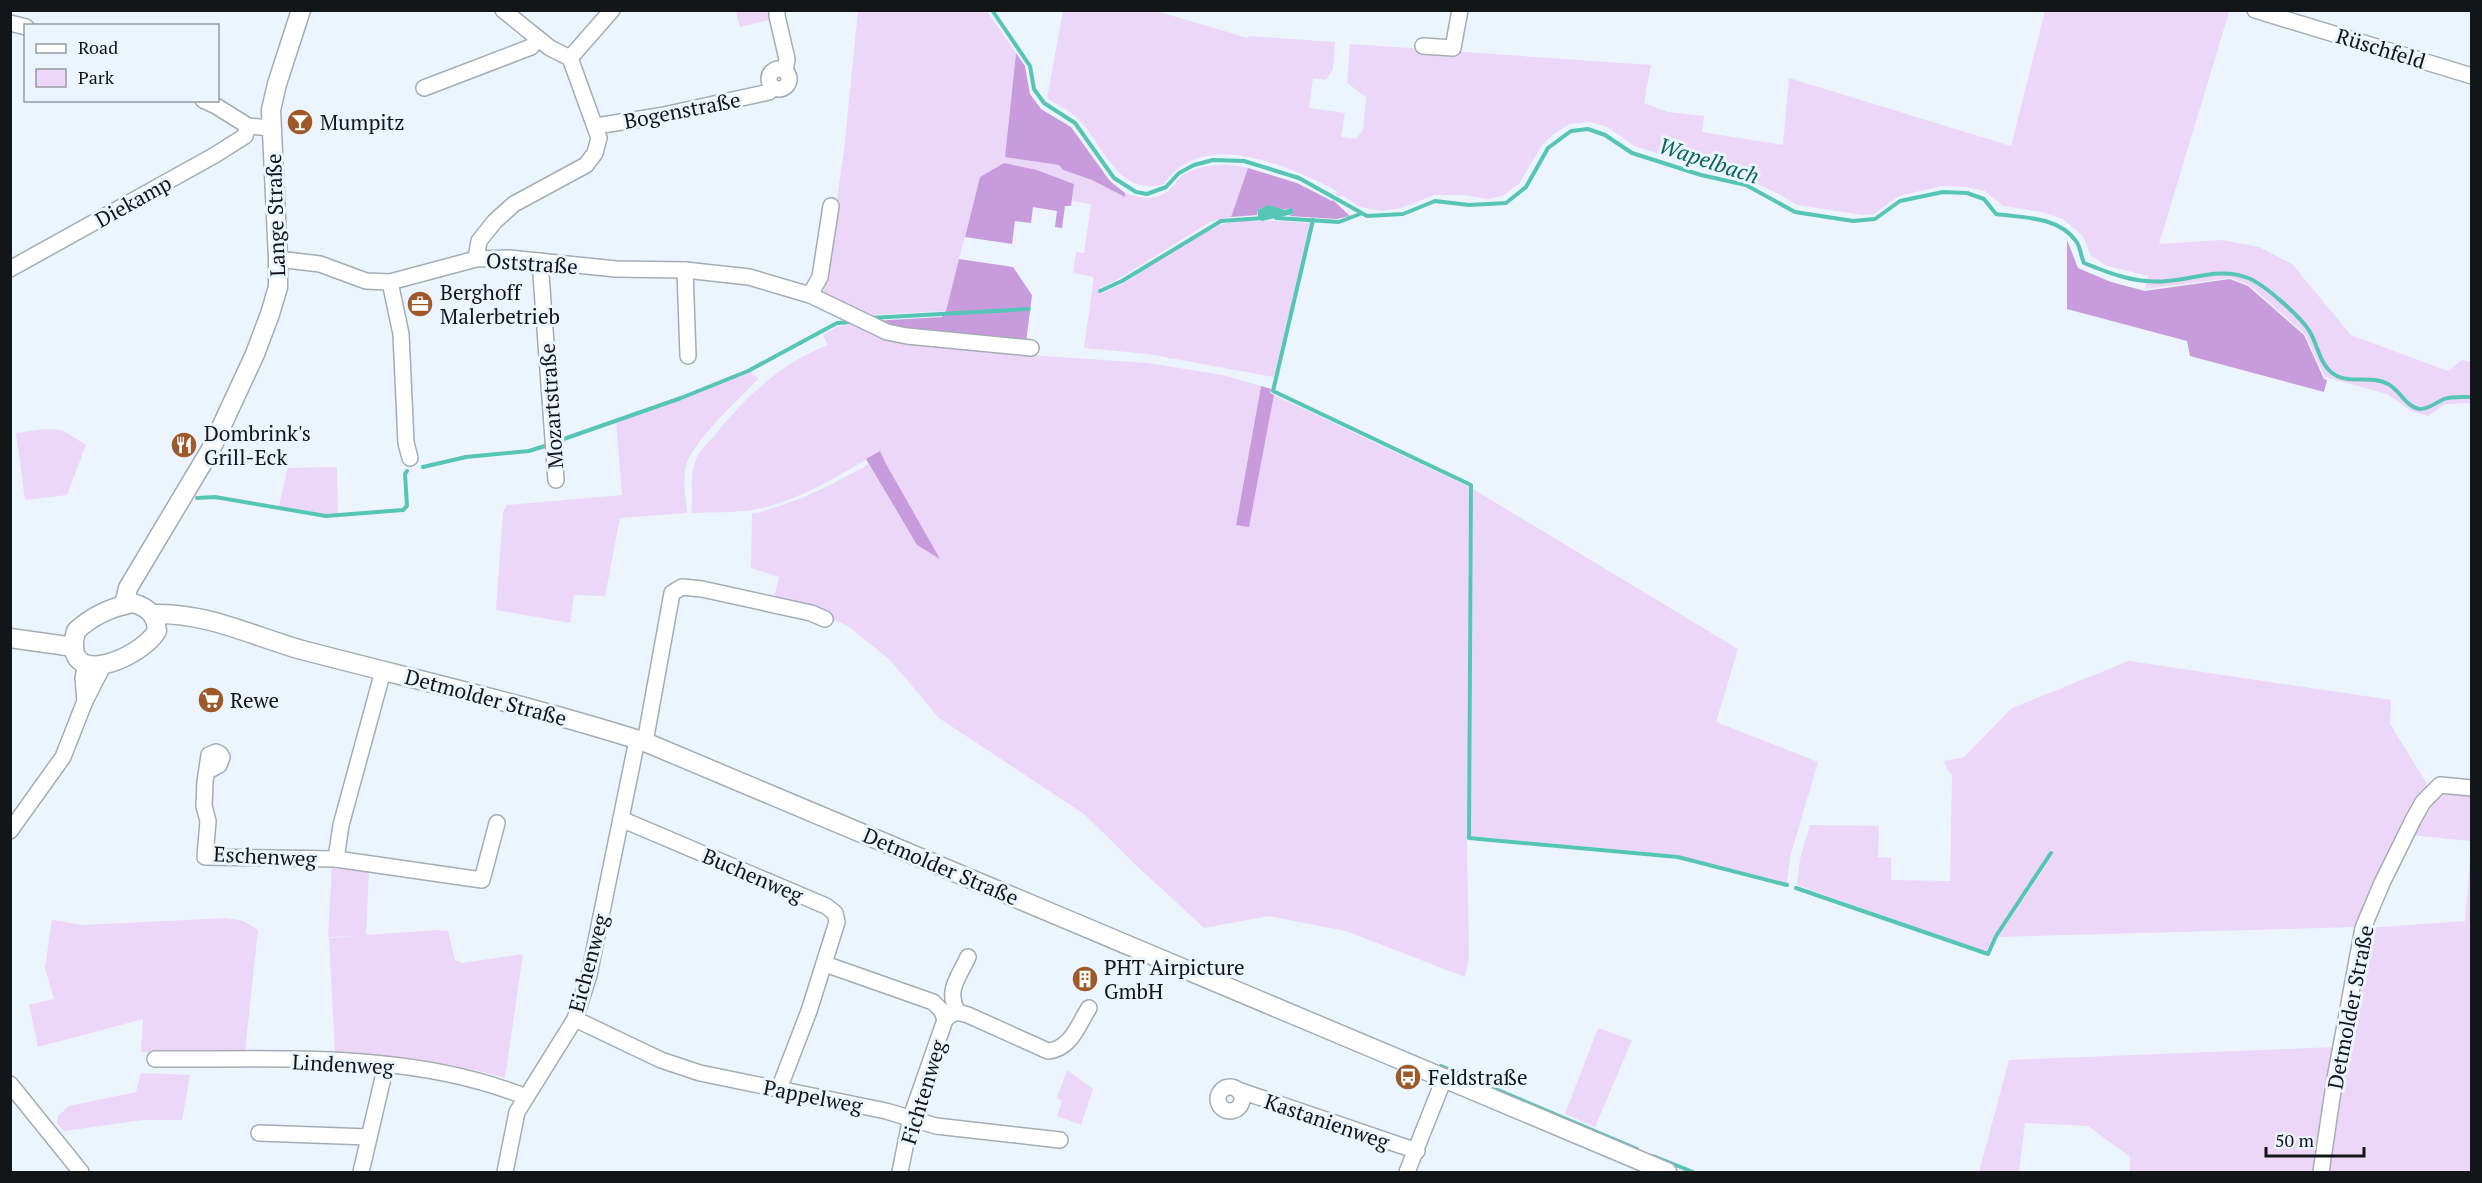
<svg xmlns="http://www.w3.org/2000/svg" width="2482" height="1183" font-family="'PT Serif',serif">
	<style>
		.green { fill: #edd7f8 }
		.forest { fill: #c89bdc }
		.water { fill: #57c5b6 }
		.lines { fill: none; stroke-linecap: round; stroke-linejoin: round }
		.stream { stroke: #57c5b6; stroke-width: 4 }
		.minor-casing { stroke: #a4acb4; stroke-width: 18 }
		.major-casing { stroke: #a4acb4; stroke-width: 21 }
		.minor { stroke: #fff; stroke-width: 15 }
		.major { stroke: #fff; stroke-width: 18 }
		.labels { text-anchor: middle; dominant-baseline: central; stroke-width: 6; stroke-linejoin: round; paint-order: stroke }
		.street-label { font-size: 21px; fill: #131619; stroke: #ecf4fd }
		.poi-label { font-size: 21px; fill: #131619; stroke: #ecf4fd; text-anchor: start }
		.water-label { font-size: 22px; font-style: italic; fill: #06665c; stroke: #ecf4fd }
	</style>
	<rect width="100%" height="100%" fill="#ecf4fd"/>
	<g class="green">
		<path d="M736,11h37l1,8 -34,8z"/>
		<path d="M858,11h129l29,42 -11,104 54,8 4,5 29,10 32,16 1,-3c15,5 32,9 45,-4 4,-4 8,-10 13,-14 17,-11 46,-13 65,-7l-17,49 -21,5 -92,57 -18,9 1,6 21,-10 89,-56c31,-12 67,-6 100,-5l-37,154 -126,-23 -64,-6 10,-71 -21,-4 3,-21 8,1 7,-49 -19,-3 2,-17 -37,-14 -33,-7 -24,14 -34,134 -75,4 -5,2 -43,-20 21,-147z"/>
		<path d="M1063,11h93l92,27 1,-2 86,6 -2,27 -7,11 -13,-2 -4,30 36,5 -4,24 15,2 7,-9 3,-33 -19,-14 3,-39 301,21 -7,38 24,9 36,4 -2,16 81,13 6,-67 222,68 34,-135h181l3,1 -70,232 63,-4 37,7 33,17 59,71 97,36 14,-11 9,2v41l-26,1 -17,12 -17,-5 -24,-17 -62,-17 -20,-43 -57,-50 -18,-6 -85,11 3,-13 -40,-10 -17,-10 -8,-20 -20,-17 -21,-7 -39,-6 -18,-15 -19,-4 -24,-1 -43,10 -25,18 -11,1 -66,-10 -18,-11 -28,-13 -46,-12 -70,-23 -28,-19 -16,-5 -22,2 -15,10 -12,11 -23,39 -17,12 -14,3 -24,-4h-30l-32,13 -20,3 -22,-4 -18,-12 -2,2 -4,-2 1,-4c-46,-24 -135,-65 -173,-7 -47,13 -59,-38 -86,-65 -9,-9 -21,-14 -31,-21z"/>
		<path d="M858,323l170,32 120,8 75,12 38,11 -25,138 13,2 25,-131 195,92 -2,353 2,118 -4,19 -119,-46 -77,-15 -65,12 -65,-60 -55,-54 -145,-96 -49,-58 -42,-34 -38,-16 -37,-8 6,-25 -28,-9 1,-54c42,-10 79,-28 117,-50l48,81 -37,-94c-40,24 -82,51 -128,59 -19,3 -41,2 -61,3 3,-16 -2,-35 4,-51 3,-10 12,-18 19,-26 31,-39 67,-73 114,-91l-5,-10 14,-8z"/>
		<path d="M751,371l7,8c-18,19 -70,66 -73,92 -2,13 1,29 2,42l-67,5 -15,78 -31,-1 -4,28 -74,-13 7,-98 4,-7 115,-10 -6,-74 67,-22z"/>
		<path d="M45,429l17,1 24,15 -19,50 -42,5 -9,-67z"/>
		<path d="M288,466l1,2 48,-1 1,46 -12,1 -47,-8z"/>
		<path d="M1473,489l265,160 -22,73 102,40 -28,95 -3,26 -109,-28 -207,-19z"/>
		<path d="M2129,661l262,39 -1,24 37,60v5l-69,138 -360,10 55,-82 -3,-3 -56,83 -8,17 -189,-67 3,-26 10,-34 69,1 -1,31 13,1v22l59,1 2,-107 -5,-5 -3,-8 20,-4 48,-49z"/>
		<path d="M2444,791l27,3v47l-61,-6 16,-28z"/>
		<path d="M2471,846v326h-144l19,-124 22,-120 97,-7z"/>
		<path d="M332,867l37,5 -3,63 72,-5 10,1 7,29 7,3 61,-9 -18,124c-56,-16 -112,-25 -170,-23l-6,-117 28,-2 -29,1z"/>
		<path d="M227,918l16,3 15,9 -13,121 -104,1 2,-33 -105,28 -9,-42 25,-6 -9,-31 7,-48 31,5z"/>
		<path d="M1598,1028l34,12 -37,87 -30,-13z"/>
		<path d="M2336,1047l-23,125h-183v-15l-42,-31 -63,-3 -6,49h-40l30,-112z"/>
		<path d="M1067,1070l26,19 -12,36 -24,-9 5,-15 -5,-3z"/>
		<path d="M141,1073l49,2 -8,45h-39l-79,11 -7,-8 1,-7 11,-10 67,-14z"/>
	</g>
	<g class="forest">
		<path d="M1016,53l9,13 5,28 11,15 30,18 39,54 15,12v4l-33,-17 -29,-10 -4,-5 -54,-8z"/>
		<path d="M1004,163l33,7 37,14 -3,22h-6l-3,22 -7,-1 2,-16 -24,-4 -2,16 -16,-2 -3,23 -47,-7 15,-60z"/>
		<path d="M1248,168l49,15 35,18 1,-1 17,16 -14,3 -47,-3 4,-2 -3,-6c-14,5 -14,-7 -32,2l-1,5 -26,2z"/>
		<path d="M2067,240l11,28 33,14 34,9 85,-12 18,7 56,49 20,44 3,1 -3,12 -134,-36 -3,-15 -120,-32z"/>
		<path d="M959,259l54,8 19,28 -6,48 -119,-10 -35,-12 70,-4 4,-6z"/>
		<path d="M1261,386l10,3 -1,4 4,2 -25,132 -13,-2z"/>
		<path d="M880,451l6,13 54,95 -23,-14 -48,-81 -3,-5z"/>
	</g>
	<path class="water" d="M1268,205l17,5 5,-2 3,2v4l-31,7 -4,-3v-8z"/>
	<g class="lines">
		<g class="stream">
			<path d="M992,10l38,56 4,23 10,14 31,20 39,55 22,14 11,2 19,-7 13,-14 15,-8 19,-5 31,1 55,17 68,38 36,-2 32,-13 34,4 37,-2 20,-16 22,-39 23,-17 17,-2 17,6 27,18 69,22 45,10 49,27 58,9 22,-2 25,-18 43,-9 24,1 17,6 12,15c27,4 62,2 80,27 4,5 5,15 8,22 27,11 53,21 83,18 28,-2 54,-14 81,-3 16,6 53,39 62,54 7,12 10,31 21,40 16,14 39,2 57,12 11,5 18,23 31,25 9,1 18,-7 25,-10 8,-3 19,-2 28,-2"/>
			<path d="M1276,218l63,4 21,-8"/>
			<path d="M1313,220l-40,171 198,94 -2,353 209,19 109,28"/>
			<path d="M1100,291l22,-10 99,-60 42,-3"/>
			<path d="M871,318l158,-9"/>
			<path d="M558,441l123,-43 67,-27 89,-48 15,-1"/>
			<path d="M423,467l43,-10 63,-6 22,-7"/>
			<path d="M197,498l18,-1 111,19 77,-6 4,-4 -2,-32 2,-3"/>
			<path d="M1796,888l192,66 8,-18 55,-83"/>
			<path d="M1441,1066l196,83"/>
			<path d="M1653,1156l40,16"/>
		</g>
		<defs>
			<g id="minor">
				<path d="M777,10v6l10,43 -2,12"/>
				<path d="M2255,10l217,66"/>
				<path d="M10,23l16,4"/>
				<path d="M1423,46l30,2 7,-38"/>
				<path d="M570,58l42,-48"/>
				<circle cx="779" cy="79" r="10"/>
				<path d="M424,88l107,-41 7,-8"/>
				<path d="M203,100l13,6 32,20 23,2"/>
				<path d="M596,126l63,-10 110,-24 5,-4"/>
				<path d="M278,259l42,5 46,17 24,1 86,-23 33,-1 107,11 69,1 64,7 61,18 77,37 20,4 124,12"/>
				<path d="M476,259l3,-18 16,-20 19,-17 72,-39 9,-12 4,-15 -29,-80 -20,-10 -47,-38"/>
				<path d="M540,261l16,219"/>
				<path d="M10,269l205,-114 30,-19 3,-10"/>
				<path d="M685,270l3,86"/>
				<path d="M390,282l11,52 5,109 4,15"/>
				<path d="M810,295l10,-18 11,-71"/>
				<path d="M85,701l-2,-23 3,-15"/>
				<path d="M645,742l27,-149 10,-6 20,2 109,24 14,6"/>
				<path d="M208,771l11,-6 3,-8 -2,-3 -4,-2 -7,3 -4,27 -1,24 4,15 -3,36 131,2 146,21 15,-57"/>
				<path d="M621,819l205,87 9,7 2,9 -28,89 -30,78"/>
				<path d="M10,831l53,-74 22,-56 18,-35"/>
				<path d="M336,859l5,-34 42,-154"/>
				<path d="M825,964l108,38 9,9 3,9"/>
				<path d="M958,1012c-13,-21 1,-35 10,-55"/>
				<path d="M575,1019l86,41 39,13 186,38 50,15 124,14"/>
				<path d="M155,1059c124,1 255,-9 371,38"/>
				<path d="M10,1084l71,88"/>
				<circle cx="1230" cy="1099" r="12"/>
				<path d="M1238,1090l179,61"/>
				<path d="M259,1133l110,4"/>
				<path d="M361,1172l25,-107"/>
				<path d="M505,1172l12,-60 58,-93 14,-44 48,-235"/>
				<path d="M900,1172l11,-55 34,-97c8,-8 12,-9 23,-5l80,36c23,-2 30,-26 41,-43"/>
				<path d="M1407,1172l37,-93"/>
				<path d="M2321,1172l13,-88 29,-156 19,-45 31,-63 10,-18 17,-17 32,3"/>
			</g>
			<g id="major">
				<path d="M133,603c16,5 23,12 24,28 -18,29 -97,60 -81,0 16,-15 36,-24 57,-28z"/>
				<path d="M124,605l4,-17 83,-139 44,-95 15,-40 8,-27v-28l-7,-149 6,-26 24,-74"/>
				<path d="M153,614c53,-2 99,22 149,36 115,30 230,56 343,92l1022,430"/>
				<path d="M10,638l64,9"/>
			</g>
		</defs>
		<use href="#minor" class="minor-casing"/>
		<use href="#major" class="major-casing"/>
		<use href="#minor" class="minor"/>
		<use href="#major" class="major"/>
	</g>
	<defs>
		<symbol id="bar-disc" viewBox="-11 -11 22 22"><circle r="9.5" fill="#9c5929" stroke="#ecf4fd"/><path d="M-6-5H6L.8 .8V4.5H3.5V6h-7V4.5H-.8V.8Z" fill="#fff"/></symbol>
		<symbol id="office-disc" viewBox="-11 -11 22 22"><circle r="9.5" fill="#9c5929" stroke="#ecf4fd"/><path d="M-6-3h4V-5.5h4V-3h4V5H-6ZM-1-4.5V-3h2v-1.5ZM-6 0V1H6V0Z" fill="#fff"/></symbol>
		<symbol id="restaurant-disc" viewBox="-11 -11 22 22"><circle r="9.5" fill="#9c5929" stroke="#ecf4fd"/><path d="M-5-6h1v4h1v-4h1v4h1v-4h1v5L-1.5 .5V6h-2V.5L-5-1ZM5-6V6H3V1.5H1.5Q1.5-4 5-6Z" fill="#fff"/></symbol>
		<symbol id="supermarket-disc" viewBox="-11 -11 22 22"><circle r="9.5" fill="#9c5929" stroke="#ecf4fd"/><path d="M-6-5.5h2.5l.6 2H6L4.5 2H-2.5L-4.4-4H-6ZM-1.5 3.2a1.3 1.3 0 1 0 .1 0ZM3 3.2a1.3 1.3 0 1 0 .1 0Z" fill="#fff"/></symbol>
		<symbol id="building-disc" viewBox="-11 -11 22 22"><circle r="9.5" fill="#9c5929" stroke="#ecf4fd"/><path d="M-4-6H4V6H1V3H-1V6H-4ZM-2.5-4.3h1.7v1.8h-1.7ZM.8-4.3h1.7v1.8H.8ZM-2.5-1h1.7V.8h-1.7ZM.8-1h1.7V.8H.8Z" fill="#fff"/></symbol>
		<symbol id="bus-disc" viewBox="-11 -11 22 22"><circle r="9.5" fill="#9c5929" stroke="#ecf4fd"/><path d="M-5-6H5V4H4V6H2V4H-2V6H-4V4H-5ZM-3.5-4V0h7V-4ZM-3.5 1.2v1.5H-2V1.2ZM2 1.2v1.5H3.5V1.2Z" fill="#fff"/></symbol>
	</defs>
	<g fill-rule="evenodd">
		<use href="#bar-disc" x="285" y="107" width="30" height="30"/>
		<use href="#office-disc" x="405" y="289" width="30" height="30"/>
		<use href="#restaurant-disc" x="169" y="430" width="30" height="30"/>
		<use href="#supermarket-disc" x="196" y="685" width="30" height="30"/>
		<use href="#building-disc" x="1070" y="964" width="30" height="30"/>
		<use href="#bus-disc" x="1393" y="1062" width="30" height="30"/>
	</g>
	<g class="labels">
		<g class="street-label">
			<text transform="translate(2381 48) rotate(17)">Rüschfeld</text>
			<text transform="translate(682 110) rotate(-11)">Bogenstraße</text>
			<text transform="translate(133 201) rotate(-29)">Diekamp</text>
			<text transform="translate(275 215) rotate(-92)">Lange Straße</text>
			<text transform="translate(532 263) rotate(4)">Oststraße</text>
			<text transform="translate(551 406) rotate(-94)">Mozartstraße</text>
			<text transform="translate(486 697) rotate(15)">Detmolder Straße</text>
			<text transform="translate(265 856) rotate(3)">Eschenweg</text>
			<text transform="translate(941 866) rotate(23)">Detmolder Straße</text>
			<text transform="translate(753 875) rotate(23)">Buchenweg</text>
			<text transform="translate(588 963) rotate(-75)">Eichenweg</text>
			<text transform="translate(2350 1007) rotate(-79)">Detmolder Straße</text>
			<text transform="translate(343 1064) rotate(3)">Lindenweg</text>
			<text transform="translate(923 1092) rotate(-73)">Fichtenweg</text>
			<text transform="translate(813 1096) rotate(11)">Pappelweg</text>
			<text transform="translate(1327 1121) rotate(19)">Kastanienweg</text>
		</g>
		<g class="poi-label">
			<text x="320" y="122">Mumpitz</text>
			<text x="440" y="292">Berghoff<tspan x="440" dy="24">Malerbetrieb</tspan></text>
			<text x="204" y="433">Dombrink's<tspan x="204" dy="24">Grill-Eck</tspan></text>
			<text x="230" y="700">Rewe</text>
			<text x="1104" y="967">PHT Airpicture<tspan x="1104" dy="24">GmbH</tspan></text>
			<text x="1428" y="1077">Feldstraße</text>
		</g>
		<g class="water-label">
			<text transform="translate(1709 160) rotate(18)">Wapelbach</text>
		</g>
	</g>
	<rect width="2482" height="1183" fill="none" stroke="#131619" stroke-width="24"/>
	<rect x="24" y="24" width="195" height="78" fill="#ecf4fd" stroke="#959ba2" stroke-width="1.5"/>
	<rect x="36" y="44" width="30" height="9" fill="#ffffff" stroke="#959ba2" stroke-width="1.5"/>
	<text x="78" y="54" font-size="18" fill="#131619">Road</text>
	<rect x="36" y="69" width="30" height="18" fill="#edd7f8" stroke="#959ba2" stroke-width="1.5"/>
	<text x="78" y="84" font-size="18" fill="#131619">Park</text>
	<path d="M2266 1147v9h98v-9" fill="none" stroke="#131619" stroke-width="3"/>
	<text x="2275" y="1147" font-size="18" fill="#131619" stroke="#ecf4fd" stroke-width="4.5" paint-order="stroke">50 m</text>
</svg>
